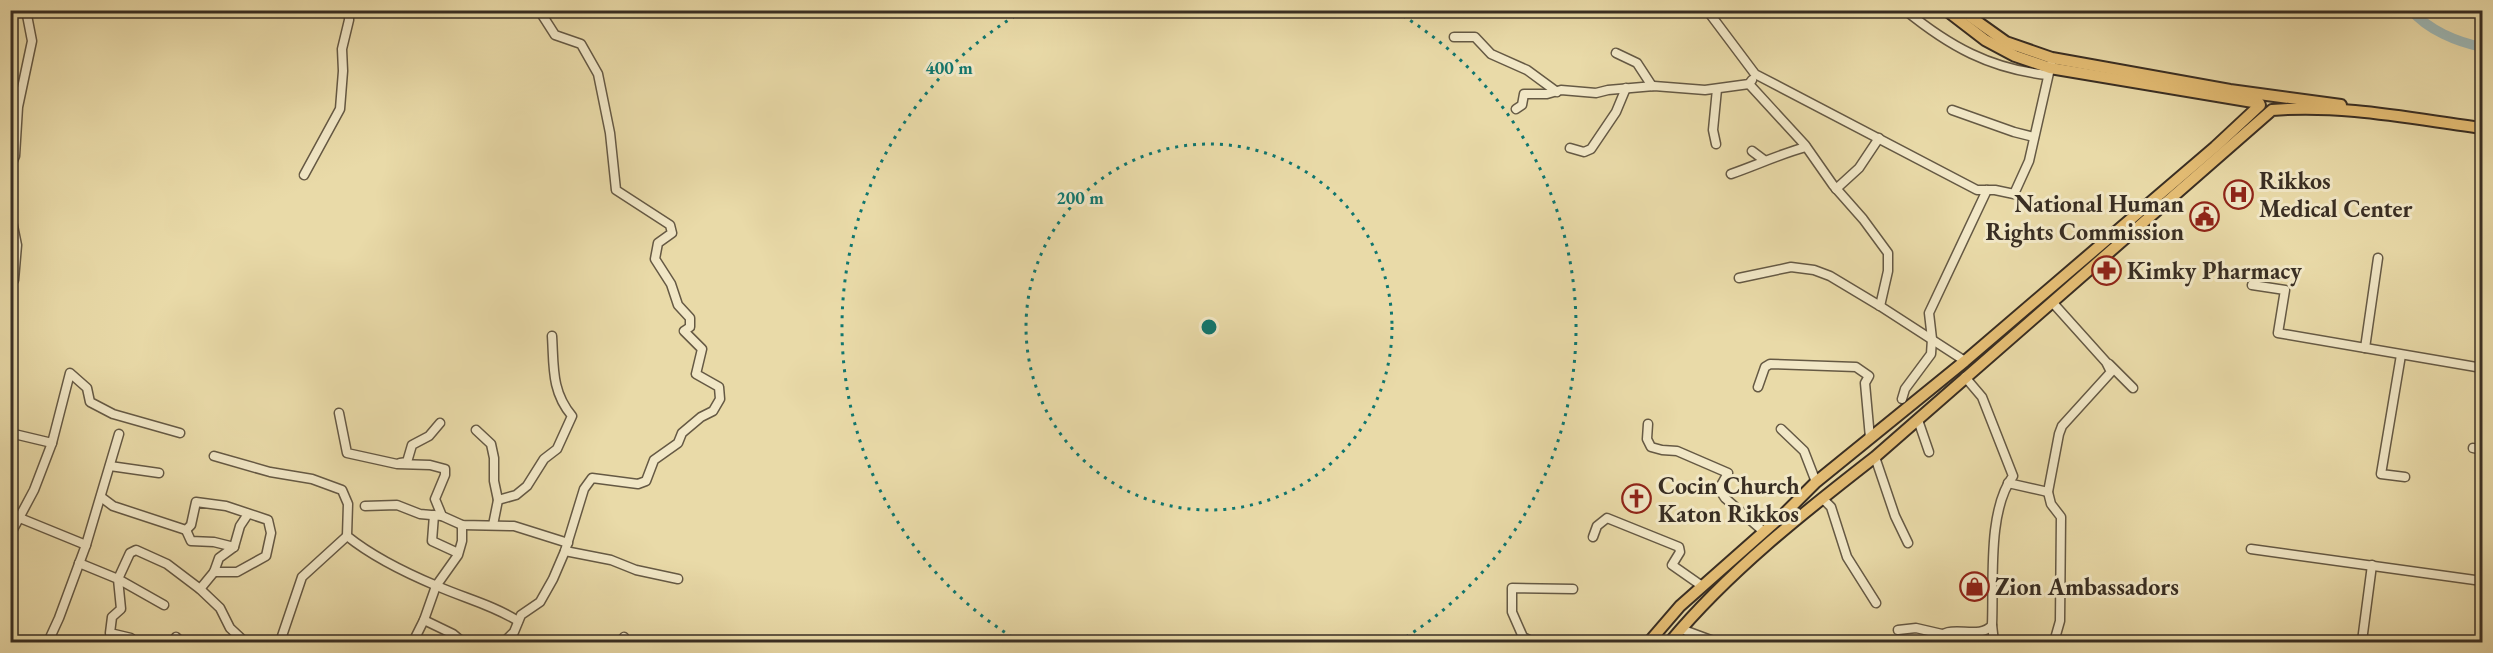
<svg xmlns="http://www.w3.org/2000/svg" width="2493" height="653" font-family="'EB Garamond',serif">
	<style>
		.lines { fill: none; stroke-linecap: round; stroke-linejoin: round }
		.river { stroke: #9db7b5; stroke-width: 10 }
		.minor-casing { stroke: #655944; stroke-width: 11 }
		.major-casing { stroke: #392e23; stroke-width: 14 }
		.minor { stroke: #f1e7c6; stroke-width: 8 }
		.major { stroke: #e4bd74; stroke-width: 10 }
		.ring { fill: none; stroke: #0f766e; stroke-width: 3; stroke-dasharray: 3 6 }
		.labels { text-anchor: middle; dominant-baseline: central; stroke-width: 6; stroke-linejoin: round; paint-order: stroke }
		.poi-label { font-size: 24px; font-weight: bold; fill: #392e23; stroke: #f1e7c6; text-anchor: start }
		.centre { fill: #0f766e; stroke: #f1e7c6; stroke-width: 3 }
		.ring-label { font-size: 18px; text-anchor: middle; font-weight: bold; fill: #0f766e; stroke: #f1e7c6; stroke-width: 6; stroke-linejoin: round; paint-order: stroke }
	</style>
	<rect width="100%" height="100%" fill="#e9daa8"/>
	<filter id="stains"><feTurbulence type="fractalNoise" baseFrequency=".00333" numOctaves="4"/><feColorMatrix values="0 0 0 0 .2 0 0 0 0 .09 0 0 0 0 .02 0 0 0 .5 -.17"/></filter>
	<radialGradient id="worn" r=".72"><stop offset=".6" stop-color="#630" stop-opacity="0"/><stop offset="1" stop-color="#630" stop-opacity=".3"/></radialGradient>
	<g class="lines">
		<path class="river" d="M2411,10c17,20 46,32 71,37"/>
		<defs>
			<g id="minor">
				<path d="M1707,10l48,64 222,116h18l19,4 15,-33 22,-97"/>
				<path d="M1905,10c44,36 85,59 143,65"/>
				<path d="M1454,37h21l16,17 36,16 30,22"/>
				<path d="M1616,53l21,10 15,23"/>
				<path d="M1749,84l56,61 28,40 30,34 25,34v18l-8,35"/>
				<path d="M1516,109l6,-4 2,-11h23l14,-4 35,3 12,-3 46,-4 51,4 44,-6 3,-4"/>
				<path d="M1952,110l62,22 20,5"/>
				<path d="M1716,144l-3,-14 4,-41"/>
				<path d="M1570,148l14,4 7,-3 25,-37 10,-24"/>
				<path d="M1752,151l12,9"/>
				<path d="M10,168l5,-12 3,-49 14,-66 -6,-31"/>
				<path d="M1731,174c26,-9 49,-20 75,-27"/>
				<path d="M304,175l36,-66 3,-38 -1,-22 7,-29v-10"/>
				<path d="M1836,189l23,-21 20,-30"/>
				<path d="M10,211l7,34 -3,35"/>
				<path d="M1739,278l52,-11 23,3 16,6 50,30 85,55"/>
				<path d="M2252,285l33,5 -7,43 204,35"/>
				<path d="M2053,303l53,59 5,10 -49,54 -3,8 -11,58 3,12 10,13 -1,104 -6,21"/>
				<path d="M2365,348l13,-90"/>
				<path d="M2401,355l-20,119 24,3"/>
				<path d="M2109,364l24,24"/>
				<path d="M1758,387l7,-20 5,-3 86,3 13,9 -4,7 5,55"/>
				<path d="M1902,399l3,-10 26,-35 1,-15 -3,-26 58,-123"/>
				<path d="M339,413l8,40 50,11 33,1 15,4v6l-10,24 7,17 20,9 52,1 54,17"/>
				<path d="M1918,420l11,32"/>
				<path d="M1648,424l-1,15 4,8 11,3 15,1 51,22 -9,16 6,9 38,33"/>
				<path d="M1781,429l23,22 12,31"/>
				<path d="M476,430l15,14 3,14v23l4,19 -5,25"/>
				<path d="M10,433l42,10"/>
				<path d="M2473,448l9,2"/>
				<path d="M214,456l56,16 42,7 30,11 6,14 -1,32c26,21 59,37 90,50 27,12 56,19 81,35"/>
				<path d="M1875,457l20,59 13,27"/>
				<path d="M400,463l7,-1 5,-17 17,-9 11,-13"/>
				<path d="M110,466l49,7"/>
				<path d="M2008,483l40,9"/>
				<path d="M101,497l12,9 73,24 5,-5 5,-23 30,4 42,14 3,13 -5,23 -29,16h-23"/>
				<path d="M1822,498l9,9 16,50 29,46"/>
				<path d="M498,500l18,-5 11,-9 17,-27 13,-10 15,-33c-21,-25 -18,-50 -20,-80"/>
				<path d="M365,506l32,-1 23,9 22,2"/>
				<path d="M10,514l76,31 -27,73 -11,24"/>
				<path d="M434,515l-2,26 26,12"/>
				<path d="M186,530l5,11 23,1 20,5"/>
				<path d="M10,535l24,-45 18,-47 18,-70 17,15 3,14 23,12 67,19"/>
				<path d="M1593,537l4,-11 10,-8 72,29 1,5 -8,13 30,21"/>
				<path d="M86,545l33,-111"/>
				<path d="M2251,549l231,32"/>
				<path d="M565,551l46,9 25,10 42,9"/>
				<path d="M79,563l39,16 3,30 -9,8 -2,16 21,5 1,4"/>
				<path d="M200,589l14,-17 5,-14 15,-11 6,-21 8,-12"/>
				<path d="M10,590l1,-1"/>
				<path d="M164,605l-46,-26 12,-26 6,-3 31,14 33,25 20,19 10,20 15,14"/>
				<path d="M424,620l29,14 6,5 -1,3"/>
				<path d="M1992,625l2,17"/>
				<path d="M1681,629l35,13"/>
				<path d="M1898,630l18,-2 26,6"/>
				<path d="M176,637l5,5"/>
				<path d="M2362,641l10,-76"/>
				<path d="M284,642l-3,-3 21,-62 45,-41"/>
				<path d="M413,642l11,-22 12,-34 22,-31 4,-14v-16"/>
				<path d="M504,642l10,-10 7,-17 19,-13 13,-23 12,-28 19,-62 8,-11 46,6 8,-3 8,-21 24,-17 4,-10 19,-16 12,-6 7,-12 -1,-12 -23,-13 6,-25 -18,-18 6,-4v-9l-12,-13 -7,-21 -16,-25 3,-16 14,-10 -2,-8 -54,-35 -6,-57 -12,-59 -17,-30 -26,-9 -16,-25"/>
				<path d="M621,642l3,-5"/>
				<path d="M1533,642l-10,-5 -11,-25v-24l61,1"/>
				<path d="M1936,642c10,-22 42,0 56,-17 2,-43 -5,-114 21,-149l-31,-79 -17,-20"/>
			</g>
			<g id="major">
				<path d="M1946,10l39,30 30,16 35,12 209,35"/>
				<path d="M1961,10l45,32 46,16 178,32 111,15"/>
				<path d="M1649,642l31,-36 103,-91 33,-33 149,-121 250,-214 45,-42"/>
				<path d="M1670,642c58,-70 133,-129 205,-185l397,-347c71,-6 141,9 210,18"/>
			</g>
		</defs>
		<use href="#minor" class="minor-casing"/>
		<use href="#major" class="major-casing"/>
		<use href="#minor" class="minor"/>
		<use href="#major" class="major"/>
	</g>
	<g class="ring">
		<circle cx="1209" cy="327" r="183"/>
		<path d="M1020 642A367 367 0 0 1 1023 11M1395 11A367 367 0 0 1 1398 642"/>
	</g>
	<defs>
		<symbol id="hospital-ring" viewBox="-11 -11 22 22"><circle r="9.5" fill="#f1e7c6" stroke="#8f2418" stroke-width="1.5"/><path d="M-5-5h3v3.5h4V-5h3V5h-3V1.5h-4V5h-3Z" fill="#8f2418"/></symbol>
		<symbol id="civic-ring" viewBox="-11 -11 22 22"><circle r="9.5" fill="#f1e7c6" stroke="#8f2418" stroke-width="1.5"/><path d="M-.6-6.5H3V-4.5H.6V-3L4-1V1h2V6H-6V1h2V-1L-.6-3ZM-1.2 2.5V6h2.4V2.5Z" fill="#8f2418"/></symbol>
		<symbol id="pharmacy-ring" viewBox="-11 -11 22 22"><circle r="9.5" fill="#f1e7c6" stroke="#8f2418" stroke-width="1.5"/><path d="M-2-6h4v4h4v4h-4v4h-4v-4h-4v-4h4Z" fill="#8f2418"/></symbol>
		<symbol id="church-ring" viewBox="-11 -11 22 22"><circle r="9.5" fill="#f1e7c6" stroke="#8f2418" stroke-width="1.5"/><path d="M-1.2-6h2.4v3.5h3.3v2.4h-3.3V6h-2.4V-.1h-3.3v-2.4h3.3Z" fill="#8f2418"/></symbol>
		<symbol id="shop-ring" viewBox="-11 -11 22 22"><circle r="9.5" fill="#f1e7c6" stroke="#8f2418" stroke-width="1.5"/><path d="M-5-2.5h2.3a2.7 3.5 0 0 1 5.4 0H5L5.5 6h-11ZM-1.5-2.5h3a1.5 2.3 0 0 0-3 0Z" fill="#8f2418"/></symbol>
	</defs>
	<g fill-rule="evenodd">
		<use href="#hospital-ring" x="2222" y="178" width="33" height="33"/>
		<use href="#civic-ring" x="2188" y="200" width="33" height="33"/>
		<use href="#pharmacy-ring" x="2090" y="254" width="33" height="33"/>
		<use href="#church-ring" x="1620" y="482" width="33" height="33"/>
		<use href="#shop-ring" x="1958" y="570" width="33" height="33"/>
	</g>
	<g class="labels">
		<g class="poi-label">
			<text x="2259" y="180">Rikkos<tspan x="2259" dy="28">Medical Center</tspan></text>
			<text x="2184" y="203" text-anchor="end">National Human<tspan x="2184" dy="28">Rights Commission</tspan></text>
			<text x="2127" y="270">Kimky Pharmacy</text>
			<text x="1658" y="485">Cocin Church<tspan x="1658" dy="28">Katon Rikkos</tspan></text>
			<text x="1995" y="586">Zion Ambassadors</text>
		</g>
	</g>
	<circle cx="1209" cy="327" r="9" class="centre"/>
	<g class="ring-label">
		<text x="949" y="74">400 m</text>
		<text x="1080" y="204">200 m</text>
	</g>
	<rect width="2493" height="653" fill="none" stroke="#e9daa8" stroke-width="36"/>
	<rect x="12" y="12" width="2469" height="629" fill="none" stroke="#392e23" stroke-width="3"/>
	<rect x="18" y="18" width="2457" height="617" fill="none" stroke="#392e23" stroke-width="1.5"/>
	<rect width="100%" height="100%" filter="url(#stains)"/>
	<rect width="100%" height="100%" fill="url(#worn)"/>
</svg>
